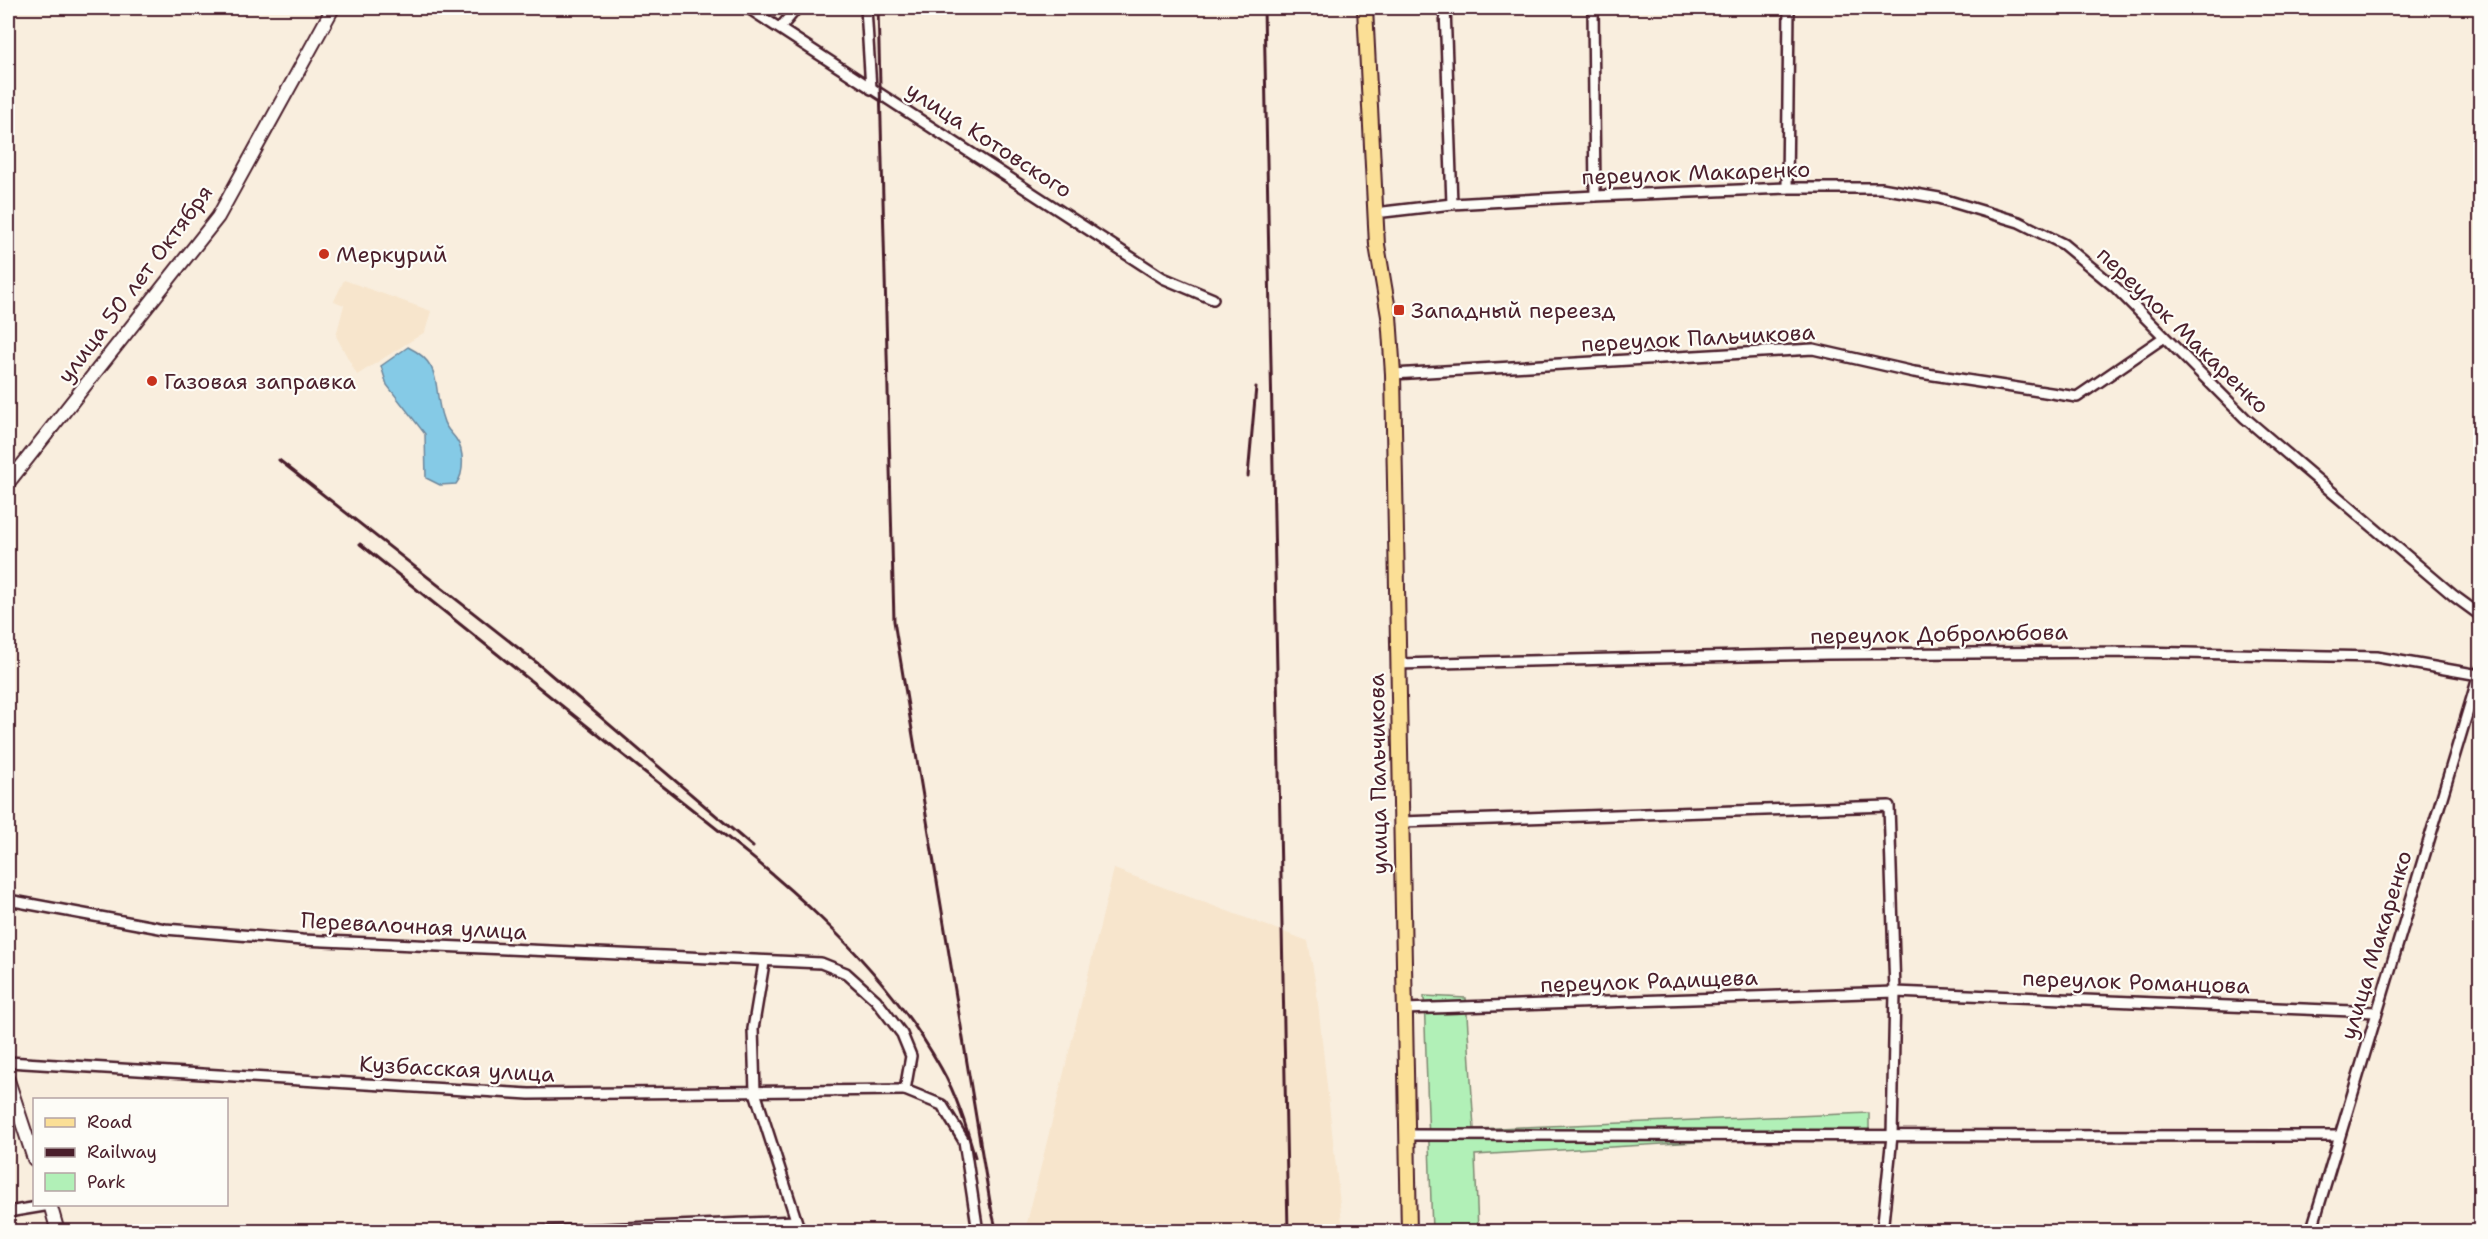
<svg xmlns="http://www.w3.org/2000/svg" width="2488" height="1239" font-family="'Shantell Sans',sans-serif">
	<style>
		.built { fill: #f7e5cc }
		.green { fill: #b1f0b7; stroke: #7e8871; stroke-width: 1.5 }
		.water { fill: #85cae6; stroke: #6d869b; stroke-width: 1.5 }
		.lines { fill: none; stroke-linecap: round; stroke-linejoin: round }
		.minor-casing { stroke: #4a1f2b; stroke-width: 14 }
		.secondary-casing { stroke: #4a1f2b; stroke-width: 16 }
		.primary-casing { stroke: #4a1f2b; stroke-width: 18 }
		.minor { stroke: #fdfcf7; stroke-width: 9 }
		.secondary { stroke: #fdfcf7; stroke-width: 12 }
		.primary { stroke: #fbdf96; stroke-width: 14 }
		.rail { stroke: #4a1f2b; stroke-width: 3 }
		.poi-dot { fill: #c8321e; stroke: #fdfcf7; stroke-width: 2 }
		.labels { text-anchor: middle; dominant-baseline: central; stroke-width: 4.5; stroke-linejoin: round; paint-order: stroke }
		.street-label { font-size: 22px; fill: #4a1f2b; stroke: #fdfcf7 }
		.poi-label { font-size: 22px; fill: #4a1f2b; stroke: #fdfcf7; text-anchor: start }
	</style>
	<rect width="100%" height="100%" fill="#f9eede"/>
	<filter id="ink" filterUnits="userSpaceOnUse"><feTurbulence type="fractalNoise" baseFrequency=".0167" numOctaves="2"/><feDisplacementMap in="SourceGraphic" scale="12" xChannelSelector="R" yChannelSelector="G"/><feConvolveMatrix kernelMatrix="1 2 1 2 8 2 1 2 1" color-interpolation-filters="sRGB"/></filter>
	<g filter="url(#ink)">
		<g class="built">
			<path d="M344,280l87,31 -6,21 -68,43 -21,-39 8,-31 -10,-4z"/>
			<path d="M1114,869l194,72 8,45 27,245h-318z"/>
		</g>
		<path class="green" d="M1424,996l42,2 8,131 395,-16v19l-394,23 3,76h-46z"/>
		<path class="water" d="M408,347c37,18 24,42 35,72 2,9 8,13 13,20 8,11 9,34 0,45l-16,1 -14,-7 -1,-44 -38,-49 -6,-19z"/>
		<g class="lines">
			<defs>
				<g id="minor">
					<path d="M748,8l415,270 50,21"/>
					<path d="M866,8l5,81"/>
					<path d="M1445,8l7,196"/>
					<path d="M1593,8l2,188"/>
					<path d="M781,27l16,-19"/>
					<path d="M1787,188l2,-180"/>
					<path d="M1375,213l77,-9 143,-8 192,-8h94l58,10 80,24 44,22 52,43 130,131 209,178 26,19"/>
					<path d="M1393,374l420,-25 101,23 163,25 86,-59"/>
					<path d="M1397,664l430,-10 309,-2 241,5 102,18"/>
					<path d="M1400,822l489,-16 6,186 -3,144 -10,96"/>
					<path d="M8,900l157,29 137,11 519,23 25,10 30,27 26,34 9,22 -6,34 37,15 22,36 14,91"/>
					<path d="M764,963l-11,66 2,63 45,140"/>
					<path d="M1404,1009l491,-17 481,20"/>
					<path d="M8,1062l521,32 376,-4"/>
					<path d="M1407,1135l932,1"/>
					<path d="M8,1212l42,-7"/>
					<path d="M529,1232l267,-11"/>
					<path d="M2311,1232l169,-561"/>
				</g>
				<g id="secondary">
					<path d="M8,483l210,-266 115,-209"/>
					<path d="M8,1080l26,79"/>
					<path d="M50,1204l8,28"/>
				</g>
				<path id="primary" d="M1365,8l12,237 12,71 4,58 16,858"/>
			</defs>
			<use href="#minor" class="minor-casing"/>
			<use href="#secondary" class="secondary-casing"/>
			<use href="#primary" class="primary-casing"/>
			<use href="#minor" class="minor"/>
			<use href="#secondary" class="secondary"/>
			<use href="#primary" class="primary"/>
			<g class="rail">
				<path d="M878,8l16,613 97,587"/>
				<path d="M1264,8l24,1224"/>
				<path d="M279,460l257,202 217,185"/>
				<path d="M1248,476l8,-89"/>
				<path d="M360,544c91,73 181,145 272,218 113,90 237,177 309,306 16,28 25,58 34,89"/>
				<path d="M989,1200l8,32"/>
			</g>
		</g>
	</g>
	<g class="poi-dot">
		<circle cx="324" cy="254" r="6"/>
		<rect x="1393" y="304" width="12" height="12" rx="3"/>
		<circle cx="152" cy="381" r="6"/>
	</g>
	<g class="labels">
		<g class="street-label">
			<text transform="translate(989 140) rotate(33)">улица Котовского</text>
			<text transform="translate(1696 173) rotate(-2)">переулок Макаренко</text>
			<text transform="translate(135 284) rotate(-53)">улица 50 лет Октября</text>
			<text transform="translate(2183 330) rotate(44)">переулок Макаренко</text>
			<text transform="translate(1698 338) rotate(-3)">переулок Пальчикова</text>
			<text transform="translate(1939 634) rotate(-1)">переулок Добролюбова</text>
			<text transform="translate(1378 774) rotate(-91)">улица Пальчикова</text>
			<text transform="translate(414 926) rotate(3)">Перевалочная улица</text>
			<text transform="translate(2376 945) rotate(-73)">улица Макаренко</text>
			<text transform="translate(1649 981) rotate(-2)">переулок Радищева</text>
			<text transform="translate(2136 982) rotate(2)">переулок Романцова</text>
			<text transform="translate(457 1069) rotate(3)">Кузбасская улица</text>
		</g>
		<g class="poi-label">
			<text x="336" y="254">Меркурий</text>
			<text x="1411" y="310">Западный переезд</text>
			<text x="164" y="381">Газовая заправка</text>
		</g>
	</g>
	<rect width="2488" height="1239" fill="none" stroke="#fdfcf7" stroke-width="30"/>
	<rect x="15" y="15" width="2458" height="1209" fill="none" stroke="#4a1f2b" stroke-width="2" filter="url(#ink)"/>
	<rect x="33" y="1098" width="195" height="108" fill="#fdfcf7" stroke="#b5a4a5" stroke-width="1.5"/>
	<rect x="45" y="1118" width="30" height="9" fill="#fbdf96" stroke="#b5a4a5" stroke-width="1.5"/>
	<text x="87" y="1128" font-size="18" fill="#4a1f2b">Road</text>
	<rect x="45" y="1148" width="30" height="9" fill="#4a1f2b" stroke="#b5a4a5" stroke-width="1.5"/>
	<text x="87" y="1158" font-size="18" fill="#4a1f2b">Railway</text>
	<rect x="45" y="1173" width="30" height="18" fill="#b1f0b7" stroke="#b5a4a5" stroke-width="1.5"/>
	<text x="87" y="1188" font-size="18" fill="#4a1f2b">Park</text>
</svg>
